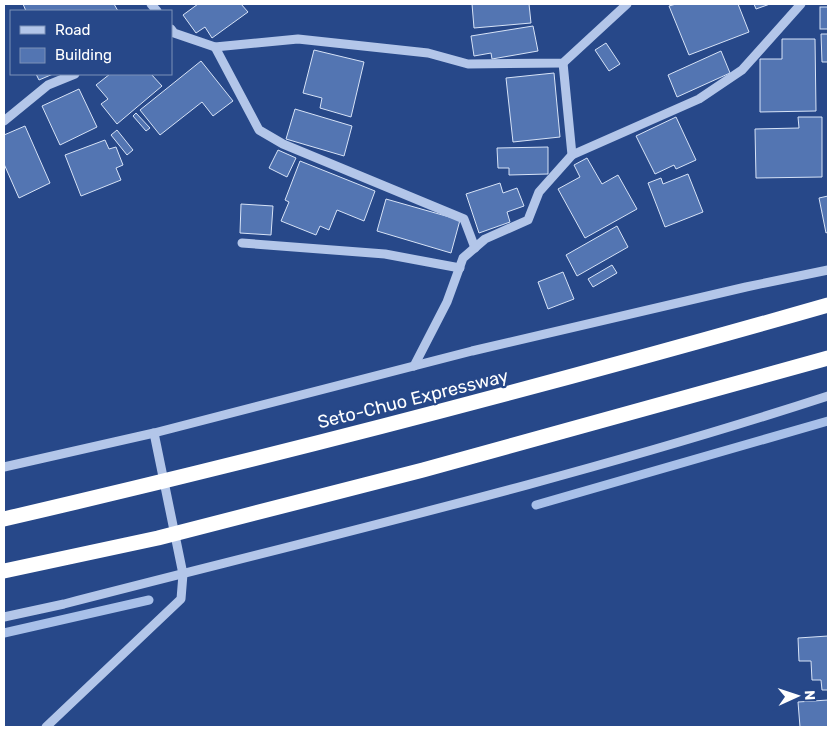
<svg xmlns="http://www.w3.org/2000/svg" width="832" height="731" font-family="Rubik,sans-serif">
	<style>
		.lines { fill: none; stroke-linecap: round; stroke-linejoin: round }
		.stream { stroke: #a8c0e9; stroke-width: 9 }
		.building { fill: #5375b2; stroke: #d7e3f7 }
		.minor { stroke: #b3c6e9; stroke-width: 9 }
		.highway-bridge { stroke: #fff; stroke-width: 15 }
		.labels { text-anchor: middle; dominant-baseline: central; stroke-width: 4.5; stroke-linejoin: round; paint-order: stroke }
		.street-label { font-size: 18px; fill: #fff; stroke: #274889 }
	</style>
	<rect width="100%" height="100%" fill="#274889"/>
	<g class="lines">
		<g class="stream">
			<path d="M536,505l292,-84"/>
			<path d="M4,633l145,-33"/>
		</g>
	</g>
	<g class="building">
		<path d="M23,4h91l4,7h-92z"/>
		<path d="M198,4h43l7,8 -36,26 -7,-11 -9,6 -13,-18z"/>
		<path d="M472,4h57l2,19 -57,5z"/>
		<path d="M676,4h62l11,28 -60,23 -20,-49z"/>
		<path d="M754,4h16l-14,5z"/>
		<rect x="820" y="7" width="8" height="22"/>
		<path d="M533,26l5,25 -46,8 -1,-6 -17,3 -3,-20z"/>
		<path d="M821,34h7v28h-6z"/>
		<path d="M782,39h33l1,72 -56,1v-53h22z"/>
		<path d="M606,43l14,21 -11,7 -14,-21z"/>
		<path d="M314,50l50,12 -13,55 -31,-9 2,-10 -19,-5z"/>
		<path d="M721,51l9,22 -53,24 -9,-22z"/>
		<path d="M201,61l32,40 -20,15 -11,-14 -42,33 -20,-25z"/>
		<path d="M554,73l6,64 -47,5 -7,-64z"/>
		<path d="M36,74h17l-14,6z"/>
		<path d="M110,74h41l11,12 -45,38 -16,-20 7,-5 -12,-14z"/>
		<path d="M79,89l18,38 -37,18 -18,-39z"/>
		<path d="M295,109l57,17 -8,30 -58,-17z"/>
		<path d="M136,113l14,15 -4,3 -13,-15z"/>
		<path d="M676,117l20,43 -20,9 -2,-4 -19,9 -19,-38z"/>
		<path d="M798,117h24v60l-66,1 -1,-49 44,-1z"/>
		<path d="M25,126l25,57 -31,15 -15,-34v-29z"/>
		<path d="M117,130l16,20 -6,5 -16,-20z"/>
		<path d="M105,140l4,9 7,-2 7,18 -7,3 5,12 -40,16 -16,-41z"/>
		<path d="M548,147v27l-39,1v-7h-11l-1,-20z"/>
		<path d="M278,150l18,8 -9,19 -18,-9z"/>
		<path d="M587,158l15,26 16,-9 19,34 -52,29 -27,-49 22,-12 -6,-12z"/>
		<path d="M300,161l75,30 -11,30 -27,-11 -8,20 -9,-4 -4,9 -35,-14 8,-19 -4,-2z"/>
		<path d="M688,174l15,38 -38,15 -17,-44 13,-5 2,6z"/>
		<path d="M500,183l3,10 14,-5 7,18 -17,6 3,10 -31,11 -13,-39z"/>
		<path d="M828,196v36l-2,1 -7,-35z"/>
		<path d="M386,199l74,21 -9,33 -74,-22z"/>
		<path d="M241,204l32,2 -2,29 -31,-2z"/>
		<path d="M617,226l11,21 -51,29 -11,-21z"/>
		<path d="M612,265l5,8 -24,14 -5,-8z"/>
		<path d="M563,272l11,27 -26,10 -10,-27z"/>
		<path d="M828,636v54h-6l-1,-10h-9l-1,-19h-12l-1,-23z"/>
		<path d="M828,700v27h-28l-2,-25z"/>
	</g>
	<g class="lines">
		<g class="minor">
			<path d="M151,4l6,7"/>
			<path d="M171,29l3,4 41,14 83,-8 130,14 40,11 95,-1 64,-59"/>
			<path d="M215,47l44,83 24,14 181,75 11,29"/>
			<path d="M4,121l44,-36 27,-11"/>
			<path d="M572,155l127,-56 43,-29 59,-66"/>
			<path d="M242,243l143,11 75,14"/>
			<path d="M414,366l33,-64 16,-44 22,-19 43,-19 11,-28 33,-37 -9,-92"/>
			<path d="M4,467l150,-34 318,-82 274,-64 82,-17"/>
			<path d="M4,617l60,-13c256,-66 513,-126 764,-208"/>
			<path d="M46,727l135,-128 2,-25 -29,-141"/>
		</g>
		<g class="highway-bridge">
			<path d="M4,519c276,-64 551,-136 824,-214"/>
			<path d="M4,571l154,-33 265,-68 405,-112"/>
		</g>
	</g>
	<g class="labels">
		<g class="street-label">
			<text transform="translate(413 399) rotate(-14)">Seto-Chuo Expressway</text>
		</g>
	</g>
	<rect width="832" height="731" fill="none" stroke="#ffffff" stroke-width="10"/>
	<rect x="10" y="10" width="162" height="65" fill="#274889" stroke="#7d91b8"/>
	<rect x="20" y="26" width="25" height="8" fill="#b3c6e9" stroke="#7d91b8"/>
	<text x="55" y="35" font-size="15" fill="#ffffff">Road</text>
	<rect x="20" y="48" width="25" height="15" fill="#5375b2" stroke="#7d91b8"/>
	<text x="55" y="60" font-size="15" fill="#ffffff">Building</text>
	<g transform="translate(797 696) rotate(87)" stroke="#274889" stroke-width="4" paint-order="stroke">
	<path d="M0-4L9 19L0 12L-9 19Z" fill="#ffffff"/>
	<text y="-8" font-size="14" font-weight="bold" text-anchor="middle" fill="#ffffff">N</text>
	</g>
</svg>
